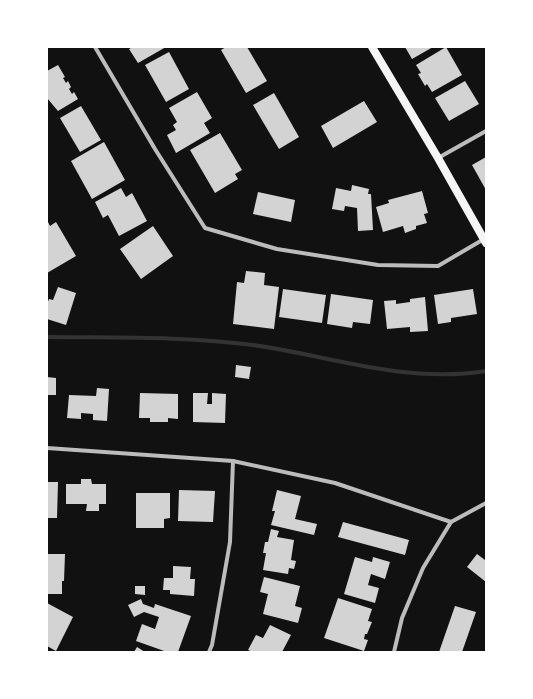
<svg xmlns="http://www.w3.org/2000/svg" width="533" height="699" font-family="Arial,sans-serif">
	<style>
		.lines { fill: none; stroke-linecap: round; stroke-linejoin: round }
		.stream { stroke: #333; stroke-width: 4 }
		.building { fill: #d3d3d3 }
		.minor { stroke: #bcbcbc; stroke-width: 4 }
		.secondary { stroke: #f5f5f5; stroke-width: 8 }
	</style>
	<rect width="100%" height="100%" fill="#111"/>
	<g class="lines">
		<path class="stream" d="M47,337c68,1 138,-1 206,8 78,11 152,39 233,26"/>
	</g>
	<g class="building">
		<path d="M133,47h33l-28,16 -9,-14z"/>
		<path d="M226,47h21l20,34 -21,12 -25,-43z"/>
		<path d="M405,47h28l-21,12z"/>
		<path d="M446,47l16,28 -30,17 -5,-8 -2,2 -7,-12 3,-1 -5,-8z"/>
		<path d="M169,52l20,37 -23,13 -21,-37z"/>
		<path d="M58,65l7,12 -2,1 3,5 2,-2 3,6 -2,2 3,5 2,-2 4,7 -20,12 -11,-13v-27z"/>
		<path d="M465,81l14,23 -30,17 -14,-23z"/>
		<path d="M197,92l15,26 -8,5 6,10 -34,20 -9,-18 9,-5 -3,-5 4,-3 -8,-14z"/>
		<path d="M274,93l25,44 -20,12 -26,-44z"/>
		<path d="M364,101l13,21 -44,26 -12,-22z"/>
		<path d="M81,106l20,34 -21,12 -20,-34z"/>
		<path d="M220,133l22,37 -7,4 3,5 -23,14 -25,-43z"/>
		<path d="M104,142l21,38 -33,19 -21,-38z"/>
		<path d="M486,157v33l-14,-25z"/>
		<path d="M352,185l17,4 -1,5h3l2,36 -15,1 -1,-23 -12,-2 -1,5 -12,-2 4,-21 15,3z"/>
		<path d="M121,188l5,9 6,-4 15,28 -28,15 -11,-21 -5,3 -8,-16z"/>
		<path d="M422,191l6,22 -4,1 3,9 -11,3v3l-11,4 -2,-7 -20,6 -7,-25 13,-4 -1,-3z"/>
		<path d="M258,192l37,8 -4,22 -38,-8z"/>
		<path d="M47,220l3,6 6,-4 20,34 -29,17z"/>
		<path d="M153,226l20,30 -32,23 -21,-30z"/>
		<path d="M246,271l19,2 -1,12 15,2 -5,42 -41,-5 4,-42 7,1z"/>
		<path d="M58,287l18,6 -10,32 -19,-6v-15l2,-5 4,1z"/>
		<path d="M283,289l43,6 -4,28 -43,-6z"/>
		<path d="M473,289l4,25 -26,4v4l-13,2 -4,-29z"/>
		<path d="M331,294l42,6 -3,24 -17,-2 -1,6 -25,-4z"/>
		<path d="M425,297l3,34 -18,1v-5l-23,2 -3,-28 12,-1v4l14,-2v-3z"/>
		<path d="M236,365l15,2 -2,12 -14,-2z"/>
		<path d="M47,377l9,1v17h-9z"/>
		<path d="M97,388l12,1 -2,32 -14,-1v-6l-12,-1v6l-14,-1 2,-23 27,1z"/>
		<path d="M140,393l38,1v25l-10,-1v4h-18v-4h-11z"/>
		<path d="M193,393h15l-1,11h5v-11l14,1 -1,29 -32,-1z"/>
		<path d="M81,479h10l1,5h14v20h-7v7h-13l1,-7h-21v-20h15z"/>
		<path d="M47,482h11l-1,36h-10z"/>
		<path d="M179,490l36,1 -2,31 -35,-1z"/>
		<path d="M277,490l24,6 -6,23 22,5 -3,11 -43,-10 4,-14h-3z"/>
		<path d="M136,493h34v25l-6,1v9h-28z"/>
		<path d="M343,522l66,18 -4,15 -67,-18z"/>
		<path d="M271,529l8,2 -2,6 17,3 -3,20 5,1 -2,8 -5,-1 -1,6 -25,-4 3,-17h-3l2,-11h3z"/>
		<path d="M47,554h18l-1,27h-2v13h-15z"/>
		<path d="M477,554l8,6 1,-1v23l-19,-15z"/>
		<path d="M355,557l17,5 1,-5 17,5 -5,17 -14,-5 -3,11 11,3 -4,15 -31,-9z"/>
		<path d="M173,566l18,1 -1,12h5l-1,17 -24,-2v-4h-7l1,-12h9z"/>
		<path d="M264,577l36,9 -5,20 7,2 -4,15 -35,-9 5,-20 -8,-2z"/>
		<path d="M135,586h10v9l-10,-1z"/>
		<path d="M338,598l34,11 -4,12 4,1 -5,12h-2l-1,5 4,1 -4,11 -40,-13z"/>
		<path d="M141,599l2,5 11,4 1,-4 36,12 -13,36h-11l-31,-11 6,-17 13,5 4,-12 -15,-5 -10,5 -6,-12z"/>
		<path d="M47,603l26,14 -17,34 -9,-5z"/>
		<path d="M455,606l21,6 -14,40h-23z"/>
		<path d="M270,625l21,10 -9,17h-29l-5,-2 8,-15 7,3z"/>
		<path d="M137,647l8,5h-11z"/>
	</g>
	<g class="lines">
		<g class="minor">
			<path d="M95,47l60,102 50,79 72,21 101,16 60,1 46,-27"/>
			<path d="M438,158l48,-27"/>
			<path d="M47,448l186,13 102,22 116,39 35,-19"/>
			<path d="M209,652l3,-7 18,-103 3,-81"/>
			<path d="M394,652l8,-34 21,-50 28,-46"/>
		</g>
		<path class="secondary" d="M372,47l66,111 48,85"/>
	</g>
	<rect width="533" height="699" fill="none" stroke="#ffffff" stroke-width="96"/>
</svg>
